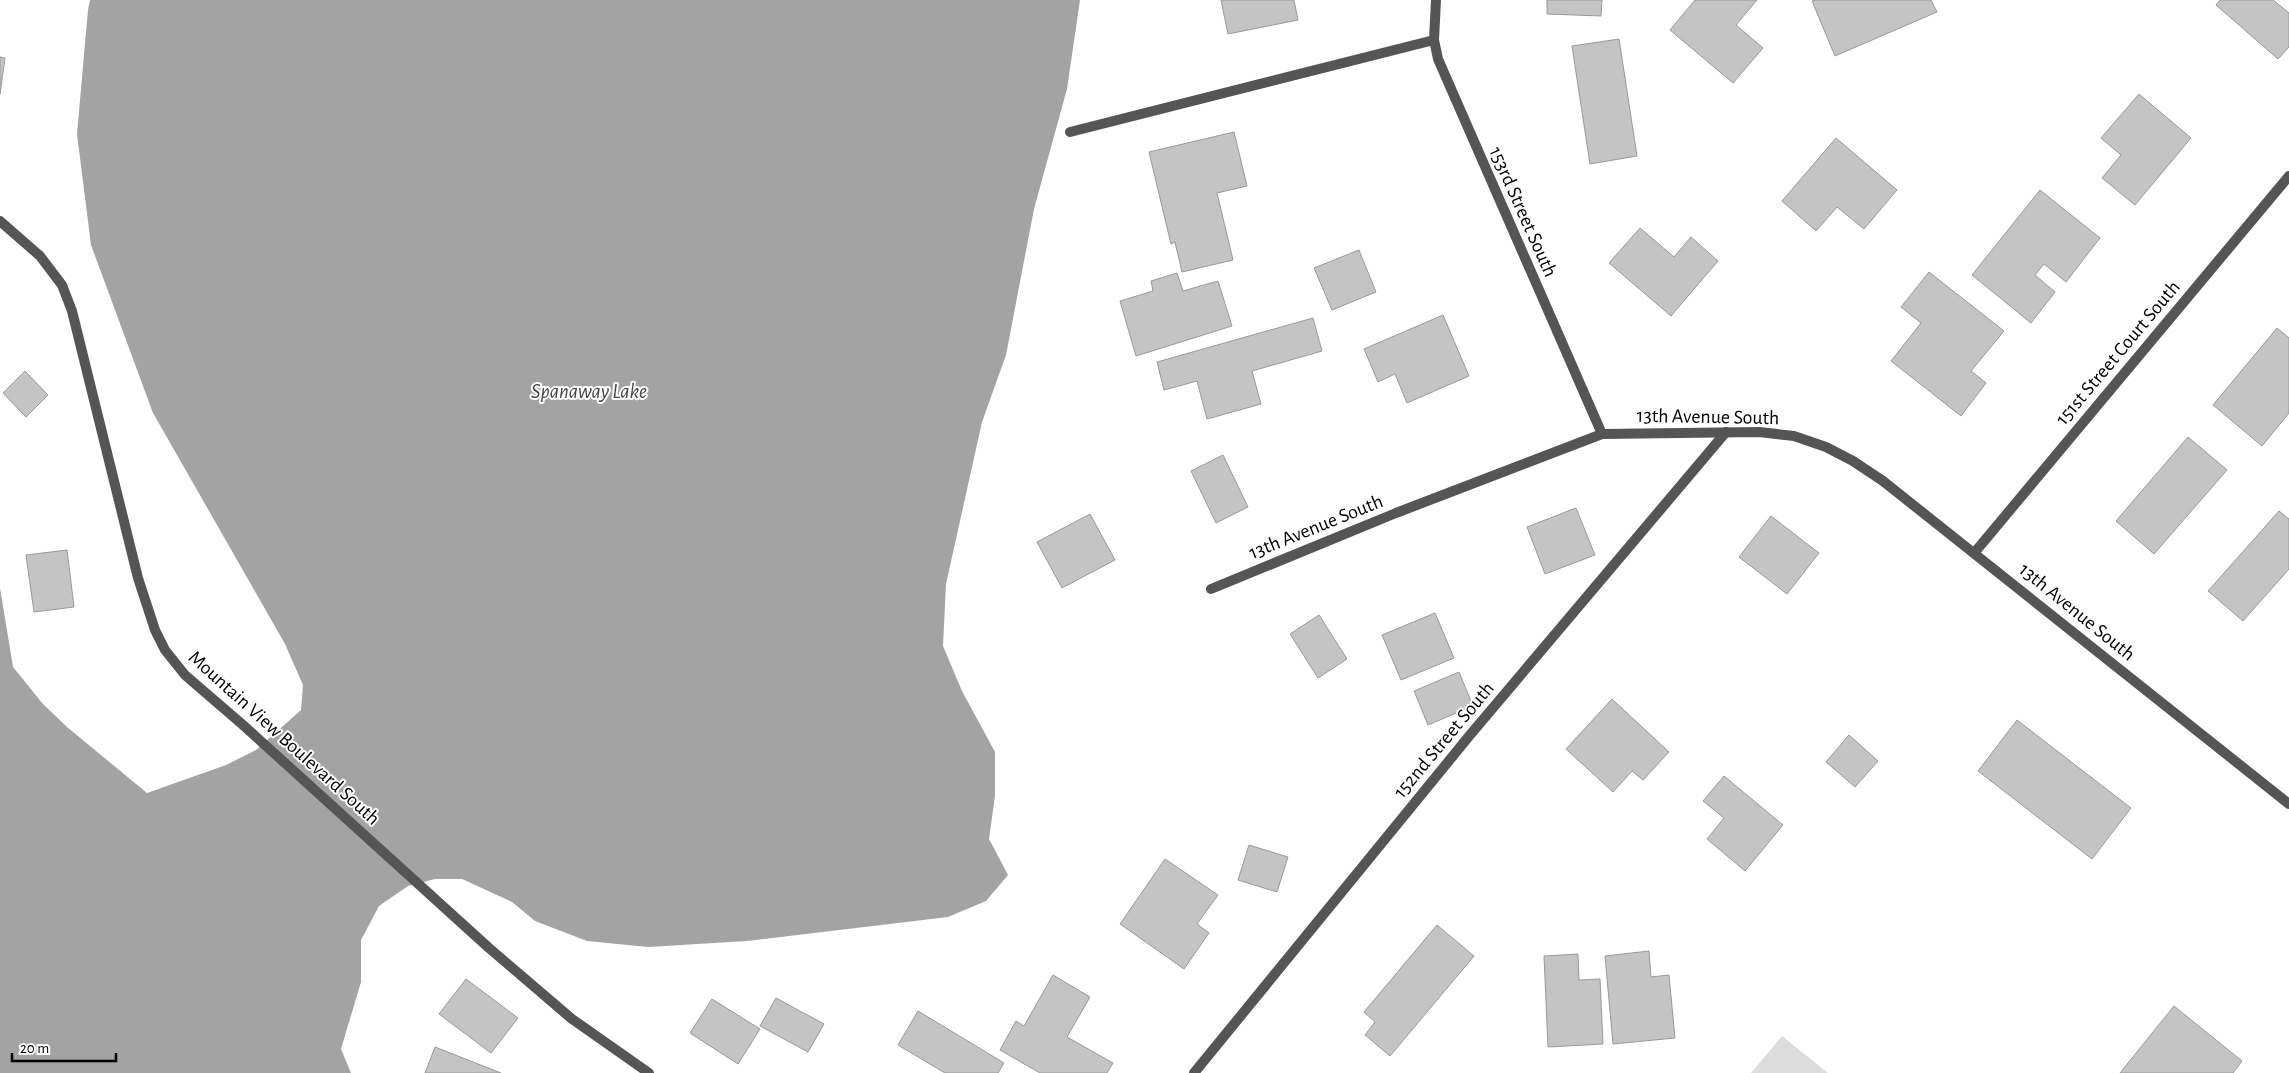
<svg xmlns="http://www.w3.org/2000/svg" width="2289" height="1073" font-family="'Alegreya Sans',sans-serif">
	<style>
		.green { fill: #dcdcdc }
		.water { fill: #a3a3a3 }
		.building { fill: #c4c4c4; stroke: #999 }
		.lines { fill: none; stroke-linecap: round; stroke-linejoin: round }
		.service { stroke: #555; stroke-width: 10 }
		.minor { stroke: #555; stroke-width: 10 }
		.labels { text-anchor: middle; dominant-baseline: central; stroke-width: 4; stroke-linejoin: round; paint-order: stroke }
		.street-label { font-size: 20px; fill: #000; stroke: #fff }
		.water-label { font-size: 21px; font-style: italic; fill: #444; stroke: #fff }
	</style>
	<rect width="100%" height="100%" fill="#fff"/>
	<path class="green" d="M1782,1036l46,37h-77z"/>
	<path class="water" d="M90,0h990l-13,89 -33,120 -28,146 -24,67 -36,162 -3,62 19,45 33,61v44l-6,43 19,36 -22,26 -38,16 -201,24 -99,6 -61,-6 -52,-20 -23,-19 -50,-23h-27l-27,7 -29,20 -18,34v42l-20,67 10,24h-351v-485l13,79 30,37 24,23 80,66 79,-28 30,-15 45,-40 2,-25 -18,-41 -132,-231 -62,-168 -14,-111 11,-124z"/>
	<g class="building">
		<path d="M1221,0h73l4,20 -70,14z"/>
		<path d="M1547,0h55l-1,16 -54,-2z"/>
		<path d="M1695,0h62l-21,25 27,23 -30,35 -63,-53z"/>
		<path d="M1815,0h116l6,12 -102,44 -23,-55z"/>
		<path d="M2220,0h53l16,13v34l-11,12 -62,-54z"/>
		<path d="M1619,39l18,117 -47,8 -18,-118z"/>
		<path d="M0,57l5,1 -5,36z"/>
		<path d="M2139,94l52,44 -56,67 -33,-27 19,-23 -20,-17z"/>
		<path d="M1234,132l13,54 -30,7 16,67 -51,12 -7,-30 -4,2 -22,-92z"/>
		<path d="M1836,138l61,52 -33,39 -27,-22 -21,24 -34,-30z"/>
		<path d="M2040,190l60,48 -34,44 -22,-18 -9,11 20,17 -24,31 -59,-48z"/>
		<path d="M1640,228l34,29 17,-20 27,24 -47,55 -62,-53z"/>
		<path d="M1359,250l17,42 -44,18 -18,-42z"/>
		<path d="M1929,272l75,59 -33,40 15,12 -25,33 -70,-55 30,-38 -20,-16z"/>
		<path d="M1177,273l6,18 35,-10 14,45 -96,30 -16,-55 33,-10 -2,-10z"/>
		<path d="M1443,315l26,61 -62,27 -12,-29 -17,8 -14,-33z"/>
		<path d="M1313,318l9,33 -70,20 9,33 -54,15 -10,-38 -33,9 -7,-28z"/>
		<path d="M2277,328l12,10v75l-27,33 -49,-41z"/>
		<path d="M25,371l23,24 -22,22 -23,-24z"/>
		<path d="M2188,437l39,33 -73,84 -38,-33z"/>
		<path d="M1223,455l25,52 -32,16 -25,-52z"/>
		<path d="M1576,508l19,47 -50,19 -18,-47z"/>
		<path d="M2279,511l10,8v50l-46,52 -35,-30z"/>
		<path d="M1090,514l25,46 -53,28 -25,-46z"/>
		<path d="M1771,516l48,37 -32,41 -48,-37z"/>
		<path d="M67,550l7,57 -40,5 -8,-57z"/>
		<path d="M1435,613l19,45 -53,22 -19,-45z"/>
		<path d="M1319,615l28,44 -29,19 -28,-44z"/>
		<path d="M1459,672l14,34 -45,19 -14,-34z"/>
		<path d="M1612,699l57,53 -26,28 -11,-9 -19,21 -47,-43z"/>
		<path d="M2017,720l114,88 -39,51 -114,-88z"/>
		<path d="M1849,735l29,26 -23,26 -29,-25z"/>
		<path d="M1724,776l59,49 -38,46 -38,-32 17,-21 -21,-17z"/>
		<path d="M1249,845l39,12 -11,35 -39,-12z"/>
		<path d="M1165,859l53,36 -21,29 12,9 -25,36 -64,-45z"/>
		<path d="M1437,925l37,31 -84,100 -25,-21 10,-13 -11,-10z"/>
		<path d="M1649,951l2,26 18,-2 6,63 -62,6 -8,-88z"/>
		<path d="M1578,954l1,26 21,-1 3,65 -55,3 -4,-91z"/>
		<path d="M1053,975l37,22 -23,40 46,26 -6,10h-67l-40,-23 16,-29 8,5z"/>
		<path d="M466,979l52,39 -27,35 -52,-39z"/>
		<path d="M776,998l48,26 -16,28 -48,-26z"/>
		<path d="M712,999l48,30 -22,35 -48,-31z"/>
		<path d="M2174,1006l68,55 -9,12h-113z"/>
		<path d="M918,1011l86,52 -6,10h-53l-47,-28z"/>
		<path d="M435,1047l66,26h-76z"/>
	</g>
	<g class="lines">
		<path class="service" d="M1070,132l364,-92"/>
		<g class="minor">
			<path d="M1436,0l-2,40 4,19 164,375"/>
			<path d="M0,221l40,35 22,29 10,26 66,267 17,52 10,20 20,25 58,50 246,223 83,71 77,54"/>
			<path d="M1975,552l314,-376"/>
			<path d="M1211,589l185,-76 206,-79 157,-2 35,4 32,11 27,14 30,20 406,323"/>
			<path d="M1194,1073l276,-338 256,-303"/>
		</g>
	</g>
	<g class="labels">
		<g class="street-label">
			<text transform="translate(1523 212) rotate(66)">153rd Street South</text>
			<text transform="translate(2118 353) rotate(-50)">151st Street Court South</text>
			<text transform="translate(1708 417) rotate(1)">13th Avenue South</text>
			<text transform="translate(1316 527) rotate(-22)">13th Avenue South</text>
			<text transform="translate(2077 612) rotate(39)">13th Avenue South</text>
			<text transform="translate(284 738) rotate(42)">Mountain View Boulevard South</text>
			<text transform="translate(1444 740) rotate(-50)">152nd Street South</text>
		</g>
		<g class="water-label">
			<text x="589" y="391">Spanaway Lake</text>
		</g>
	</g>
	<path d="M12 1053v8h104v-8" fill="none" stroke="#000000" stroke-width="2.5"/>
	<text x="20" y="1053" font-size="15" fill="#000000" stroke="#ffffff" stroke-width="4" paint-order="stroke">20 m</text>
</svg>
